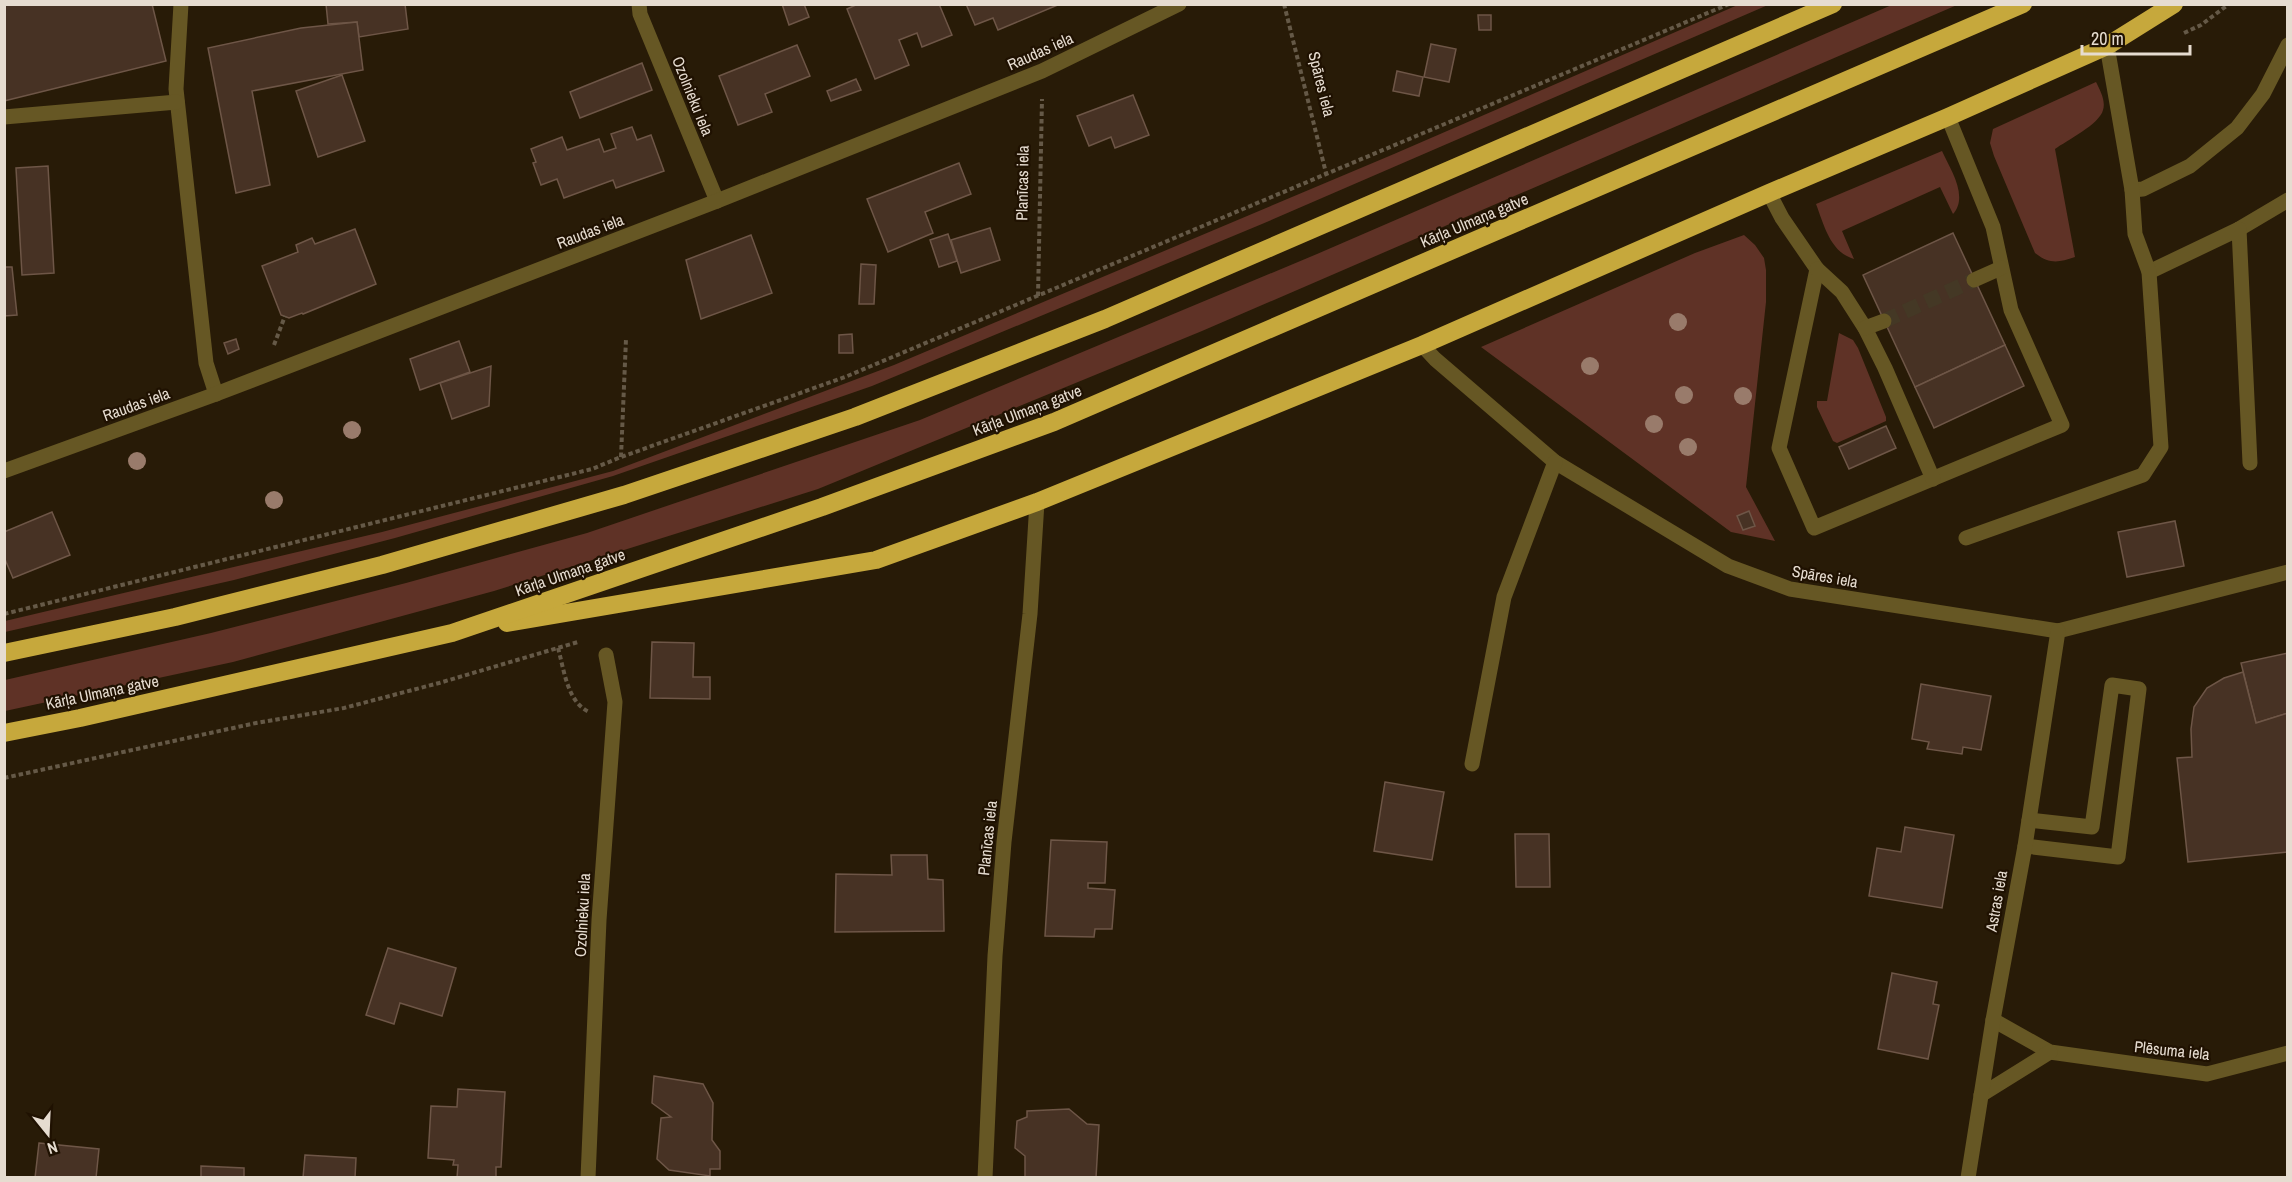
<svg xmlns="http://www.w3.org/2000/svg" width="2292" height="1182" font-family="'Archivo Narrow',sans-serif">
	<style>
		.green { fill: #5f3226 }
		.building { fill: #473224; stroke: #6e5647; stroke-width: 1.5 }
		.lines { fill: none; stroke-linecap: round; stroke-linejoin: round }
		.minor-tunnel { stroke: #443825; stroke-width: 15; stroke-dasharray: 15 8; stroke-linecap: butt }
		.path { stroke: #655947; stroke-width: 4; stroke-dasharray: 4.5 3; stroke-linecap: butt }
		.minor { stroke: #665724; stroke-width: 15 }
		.highway { stroke: #c6a83c; stroke-width: 18 }
		.tree { fill: #997b6b }
		.labels { text-anchor: middle; dominant-baseline: central; stroke-width: 4.5; stroke-linejoin: round; paint-order: stroke }
		.street-label { font-size: 16px; fill: #e6dcd0; stroke: #1f1101 }
	</style>
	<rect width="100%" height="100%" fill="#281b07"/>
	<g class="green">
		<path d="M1740,4l28,1 -506,219 -390,162 -259,90 -218,62 -161,42 -229,52v-11l377,-89 231,-61 281,-106 500,-211z"/>
		<path d="M1894,4l63,1 -755,326 -384,158 -324,102 -261,71 -228,49v-31l206,-47 195,-50 181,-50 333,-113 397,-166z"/>
		<path d="M2096,82c4,8 10,19 7,28 -3,14 -37,31 -48,39l20,108c-17,6 -26,7 -40,-4l-41,-97 -4,-13 3,-14z"/>
		<path d="M1942,151c8,18 27,45 11,63l-13,-27 -98,44 12,28c-24,-7 -30,-34 -38,-55z"/>
		<path d="M1744,235l11,10 9,13 2,12v32l-20,185 29,54 -44,-9 -250,-185 214,-94z"/>
		<path d="M1839,333l14,7 5,8 28,69v4l-49,22 -4,-2 -16,-34v-6h10z"/>
	</g>
	<g class="building">
		<path d="M4,4h148l14,57 -162,40z"/>
		<path d="M326,4h79l3,25 -49,8 -2,-15 -29,2z"/>
		<path d="M782,4h22l5,13 -20,8z"/>
		<path d="M858,4h81l13,31 -30,12 -5,-14 -18,7 10,25 -34,14 -28,-70z"/>
		<path d="M966,4h94l-62,26 -5,-12 -18,7z"/>
		<path d="M1478,15h13v15h-12z"/>
		<path d="M357,22l6,48 -111,21 18,94 -34,8 -28,-145 93,-20z"/>
		<path d="M1431,44l25,5 -7,33 -25,-5z"/>
		<path d="M797,45l13,31 -45,18 7,18 -34,13 -19,-49z"/>
		<path d="M642,63l10,27 -72,28 -10,-26z"/>
		<path d="M1397,71l26,6 -4,19 -26,-5z"/>
		<path d="M342,75l23,66 -47,16 -22,-66z"/>
		<path d="M856,79l5,11 -30,11 -4,-10z"/>
		<path d="M1133,95l16,40 -34,13 -4,-11 -22,9 -12,-30z"/>
		<path d="M632,127l5,13 14,-5 13,36 -48,17 -3,-8 -49,18 -7,-19 -16,6 -8,-22 3,-1 -5,-13 31,-12 5,13 32,-11 5,13 12,-4 -5,-14z"/>
		<path d="M959,163l12,31 -46,18 8,21 -45,19 -21,-53z"/>
		<path d="M48,166l6,107 -32,2 -6,-107z"/>
		<path d="M990,228l10,32 -39,13 -10,-33z"/>
		<path d="M355,229l21,55 -73,30 -1,-1 -13,5 -8,-3 -19,-49 36,-14 -2,-7 16,-7 3,6z"/>
		<path d="M1953,233l52,112 -90,42 -52,-112z"/>
		<path d="M948,234l9,27 -18,6 -9,-27z"/>
		<path d="M751,235l21,58 -71,26 -15,-59z"/>
		<path d="M861,264l15,1 -2,39h-15z"/>
		<path d="M4,267h8l5,48 -13,1z"/>
		<path d="M852,334l1,19h-14v-18z"/>
		<path d="M236,339l3,10 -11,5 -4,-11z"/>
		<path d="M459,341l11,31 -50,18 -10,-31z"/>
		<path d="M2005,345l19,41 -90,42 -19,-41z"/>
		<path d="M491,366l-2,40 -37,13 -12,-36z"/>
		<path d="M1886,426l10,22 -47,21 -10,-22z"/>
		<path d="M1749,511l6,15 -12,4 -6,-14z"/>
		<path d="M52,512l18,43 -57,23 -9,-21v-25z"/>
		<path d="M2175,521l9,45 -57,11 -9,-45z"/>
		<path d="M652,642l42,1 -1,34h17v22l-60,-1z"/>
		<path d="M2288,653v60l-32,10 -15,-60z"/>
		<path d="M2243,672l13,51 32,-10v139l-100,10 -11,-104 15,-1 -1,-28 3,-22 13,-19 17,-10z"/>
		<path d="M1921,684l70,12 -10,54 -18,-3 -1,7 -35,-5 2,-7 -17,-3z"/>
		<path d="M1385,782l59,10 -12,68 -58,-9z"/>
		<path d="M1905,827l49,8 -12,73 -73,-12 8,-48 24,4z"/>
		<path d="M1515,834h34l1,53h-34z"/>
		<path d="M1051,840l56,2 -2,41h-17v5l27,2 -3,39h-17l-1,8 -49,-1z"/>
		<path d="M891,855h36l1,24 15,1 1,51 -109,1 1,-58 56,1z"/>
		<path d="M388,948l68,20 -14,48 -42,-13 -6,21 -28,-9z"/>
		<path d="M1892,973l45,9 -4,22 6,1 -11,54 -50,-10z"/>
		<path d="M654,1076l49,8 10,19 -1,37 8,11v18h-10v7l-41,-6 -12,-11 4,-41 10,-1 -19,-14z"/>
		<path d="M458,1089l47,3 -4,75h-5v11h-39l1,-13h-5l1,-5 -26,-2 3,-52 26,1z"/>
		<path d="M1069,1109l18,15 12,1 -3,53h-71v-22l-10,-8 2,-27 10,-4v-6z"/>
		<path d="M39,1143l60,6 -3,29h-61z"/>
		<path d="M305,1155l51,3 -1,20h-52z"/>
		<path d="M201,1166l43,2v10h-43z"/>
	</g>
	<g class="lines">
		<path class="minor-tunnel" d="M1884,321l90,-41"/>
		<g class="path">
			<path d="M1284,4l42,169"/>
			<path d="M2184,33l17,-8 28,-21"/>
			<path d="M1038,296l4,-197"/>
			<path d="M274,345l11,-29"/>
			<path d="M621,457l5,-118"/>
			<path d="M4,614l588,-145 29,-12 224,-80 884,-373"/>
			<path d="M558,648c6,21 9,54 31,64"/>
			<path d="M4,778l252,-55 88,-15 95,-25 139,-41"/>
		</g>
		<g class="minor">
			<path d="M181,4l-5,85 30,274 10,31"/>
			<path d="M639,4l1,10 77,187"/>
			<path d="M4,117l173,-15"/>
			<path d="M2132,190l11,-1 47,-23 47,-38 26,-34 25,-49"/>
			<path d="M1769,193l13,25 35,51 -38,179 35,80 248,-103 -51,-115 -18,-83 -45,-110"/>
			<path d="M2239,229l49,-29"/>
			<path d="M1817,269l25,23 23,36 20,40 48,111"/>
			<path d="M2149,272l90,-43 11,234"/>
			<path d="M1974,280l27,-12"/>
			<path d="M1865,328l19,-7"/>
			<path d="M1422,345l13,14 120,103 173,104 62,23 268,42 230,-59"/>
			<path d="M4,471l212,-77 501,-193 325,-130 137,-67"/>
			<path d="M1966,538l177,-63 18,-28 -12,-175 -14,-38 -3,-44 -25,-144"/>
			<path d="M1472,764l32,-167 51,-135"/>
			<path d="M2025,846l93,11 21,-168 -27,-4 -20,142 -63,-7"/>
			<path d="M1993,1020l57,32 157,22 81,-21"/>
			<path d="M1981,1095l69,-43"/>
			<path d="M588,1178l11,-258 16,-218 -9,-47"/>
			<path d="M985,1178l10,-222 9,-114 26,-228 7,-112"/>
			<path d="M1968,1178l25,-158 32,-174 33,-215"/>
		</g>
		<g class="highway">
			<path d="M507,623l369,-63 161,-58 385,-157 347,-152 179,-76 159,-71 67,-42"/>
			<path d="M4,653l171,-36 207,-52 242,-70 231,-78 250,-98 728,-315"/>
			<path d="M4,733l76,-15 372,-85 370,-126 232,-85 969,-418"/>
		</g>
	</g>
	<g class="tree">
		<circle cx="1678" cy="322" r="9"/>
		<circle cx="1590" cy="366" r="9"/>
		<circle cx="1684" cy="395" r="9"/>
		<circle cx="1743" cy="396" r="9"/>
		<circle cx="1654" cy="424" r="9"/>
		<circle cx="352" cy="430" r="9"/>
		<circle cx="1688" cy="447" r="9"/>
		<circle cx="137" cy="461" r="9"/>
		<circle cx="274" cy="500" r="9"/>
	</g>
	<g class="labels">
		<g class="street-label">
			<text transform="translate(1040 51) rotate(-24)">Raudas iela</text>
			<text transform="translate(1322 84) rotate(76)">Spāres iela</text>
			<text transform="translate(693 96) rotate(68)">Ozolnieku iela</text>
			<text transform="translate(1022 183) rotate(-89)">Planīcas iela</text>
			<text transform="translate(1474 220) rotate(-23)">Kārļa Ulmaņa gatve</text>
			<text transform="translate(590 231) rotate(-21)">Raudas iela</text>
			<text transform="translate(136 404) rotate(-20)">Raudas iela</text>
			<text transform="translate(1027 410) rotate(-21)">Kārļa Ulmaņa gatve</text>
			<text transform="translate(570 572) rotate(-19)">Kārļa Ulmaņa gatve</text>
			<text transform="translate(1825 576) rotate(10)">Spāres iela</text>
			<text transform="translate(102 692) rotate(-12)">Kārļa Ulmaņa gatve</text>
			<text transform="translate(987 838) rotate(-84)">Planīcas iela</text>
			<text transform="translate(1996 901) rotate(-80)">Astras iela</text>
			<text transform="translate(582 915) rotate(-87)">Ozolnieku iela</text>
			<text transform="translate(2172 1050) rotate(6)">Plēsuma iela</text>
		</g>
	</g>
	<rect width="2292" height="1182" fill="none" stroke="#e6dcd0" stroke-width="12"/>
	<g transform="translate(48 1134) rotate(162)" stroke="#1f1101" stroke-width="4.5" paint-order="stroke">
	<path d="M0-4.5L10 22L0 15L-10 22Z" fill="#e6dcd0"/>
	<text y="-9" font-size="16" font-weight="bold" text-anchor="middle" fill="#e6dcd0">N</text>
	</g>
	<path d="M2082 45v9h108v-9" fill="none" stroke="#e6dcd0" stroke-width="3"/>
	<text x="2091" y="45" font-size="18" fill="#e6dcd0" stroke="#1f1101" stroke-width="4.5" paint-order="stroke">20 m</text>
</svg>
